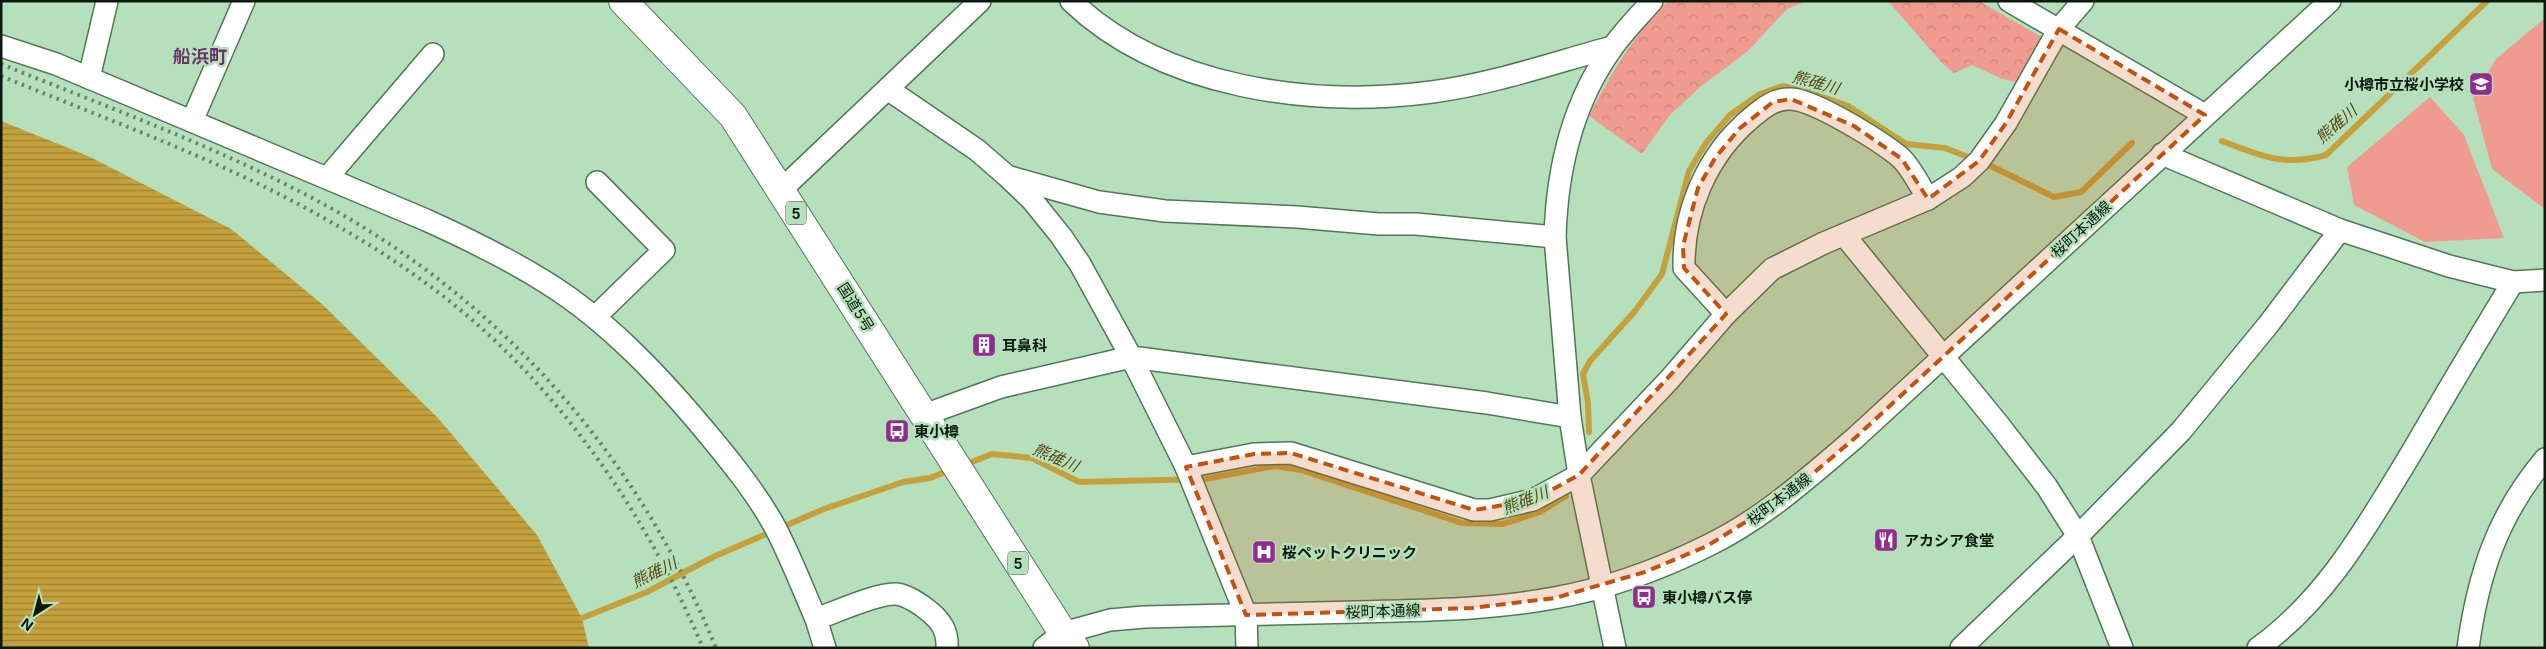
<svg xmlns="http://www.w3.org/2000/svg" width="2546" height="649" font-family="Inter,'Noto Sans JP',sans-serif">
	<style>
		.forest { fill: url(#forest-crowns) }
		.green { fill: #ef9b8f }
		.water { fill: url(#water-rules) }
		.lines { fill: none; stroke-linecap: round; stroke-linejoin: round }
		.stream { stroke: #c4a13d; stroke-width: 6 }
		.minor-casing { stroke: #507857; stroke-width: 24 }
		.highway-casing { stroke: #507857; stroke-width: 30 }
		.minor { stroke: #fff; stroke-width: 21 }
		.highway { stroke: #fff; stroke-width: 28 }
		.rail { stroke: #66856b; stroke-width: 4; stroke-dasharray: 2.5 5; stroke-linecap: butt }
		.marked { fill: #c7500c; fill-opacity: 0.2; stroke: #c7500c; stroke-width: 4; stroke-dasharray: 10 6; stroke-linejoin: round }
		.labels { text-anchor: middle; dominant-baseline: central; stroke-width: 5; stroke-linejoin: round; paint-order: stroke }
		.shield { fill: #b5e0bb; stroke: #3d5541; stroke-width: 1 }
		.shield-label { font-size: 14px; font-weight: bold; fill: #0a1a0d }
		.poi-label { font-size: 15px; font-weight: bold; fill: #0a1a0d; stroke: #b5e0bb; text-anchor: start }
		.street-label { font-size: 15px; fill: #0a1a0d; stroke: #b5e0bb }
		.water-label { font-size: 16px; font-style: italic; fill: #5b4914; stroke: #b5e0bb }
		.quarter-label { font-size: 18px; font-weight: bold; fill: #683566; stroke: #b5e0bb }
	</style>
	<defs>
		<pattern id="forest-crowns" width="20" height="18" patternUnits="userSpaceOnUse" patternTransform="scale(1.25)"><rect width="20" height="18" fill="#ef9b8f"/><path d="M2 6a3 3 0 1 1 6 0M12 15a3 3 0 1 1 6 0" fill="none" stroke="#cc857a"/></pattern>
		<pattern id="water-rules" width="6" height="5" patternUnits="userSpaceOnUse" patternTransform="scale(1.25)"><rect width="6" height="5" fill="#c4a13d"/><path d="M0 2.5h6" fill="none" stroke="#9d8232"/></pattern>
	</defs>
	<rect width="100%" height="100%" fill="#b5e0bb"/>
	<g class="forest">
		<path d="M1668,1h139l-20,8 -39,42 -48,36 -31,29 -27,38 -53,-38c22,-42 45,-82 79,-115z"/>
		<path d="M1888,1h91l66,38 -25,44 -18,-4 -30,-14 -18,8 -12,-10z"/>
	</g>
	<g class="green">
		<path d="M2545,18v191l-53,-40 -19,-71 23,-39z"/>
		<path d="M2430,97l34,38 40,103 -79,4 -71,-37 -7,-38z"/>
	</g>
	<path class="water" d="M1,121l87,35 143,73 91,75 116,114 99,117 45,83 7,30h-588z"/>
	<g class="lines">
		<g class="stream">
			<path d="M2222,141c39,15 62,26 104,14l161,-154"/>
			<path d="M1589,432l-1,-29 -5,-29 7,-13 45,-50 27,-37 27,-103 17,-28 24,-28 30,-21 23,-8 23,5 42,15 58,38 39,4 44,17 65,32 27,-5 51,-49"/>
			<path d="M964,465l28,-11 40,4 47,24 126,-3 70,-13 26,4 161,53 41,1 37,-12 26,-16"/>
			<path d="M582,618l65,-26 66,-35 111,-48 79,-27 27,-4 20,-8"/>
		</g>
		<defs>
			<g id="minor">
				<path d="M1071,1c91,87 240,107 361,91 61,-8 121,-29 180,-45"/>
				<path d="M2009,1l196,114"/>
				<path d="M1,46l55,18 370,156c42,19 83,39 121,63 64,40 118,99 165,156 23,28 47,58 64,90 15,29 27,60 40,90 20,-7 61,-26 80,-25 11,1 26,11 34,18 12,10 18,20 17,36"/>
				<path d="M89,78l18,-77"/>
				<path d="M889,90l88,60 30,26 25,24 29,36 19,28 51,93 55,110 60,148 1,33"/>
				<path d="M192,121l52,-120"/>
				<path d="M2162,154l178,76 109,36 64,16 32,-2"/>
				<path d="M1010,177l89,25 66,9 132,6 82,7h37l139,13"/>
				<path d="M327,178l106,-124"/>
				<path d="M781,190l199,-189"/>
				<path d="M1845,236l154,189 48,62 31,49 44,112"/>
				<path d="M1726,314l-42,-46c-1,-57 23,-113 67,-150 12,-10 24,-20 40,-19 24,1 91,43 110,59 11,11 19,28 27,41"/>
				<path d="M595,317l69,-67 -67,-68"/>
				<path d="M924,415l77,-28 130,-30 356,46 83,14"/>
				<path d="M1186,467l68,-13 37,-1 183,57h16l43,-10 46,-25 90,-95 57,-66 46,-45 52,-26 104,-44 34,-22 17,-16 27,-38 53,-94 24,-28"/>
				<path d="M816,619l9,29"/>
				<path d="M1044,648l19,-15 47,-13 34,-3c71,-1 142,-3 213,-5 66,-2 133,-2 197,-14 52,-9 104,-28 151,-51 57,-27 103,-69 150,-109l475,-437"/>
				<path d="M1615,648l-36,-173 -9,-58 -15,-180c2,-67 18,-135 57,-189 12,-17 27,-32 40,-47"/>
				<path d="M1961,648l117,-112 103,-105 87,-106 72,-95"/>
				<path d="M2258,648c70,-50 110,-124 154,-196 33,-57 67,-114 101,-170"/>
				<path d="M2468,648c10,-73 29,-132 77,-189"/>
			</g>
			<path id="highway" d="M623,1l110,115 330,517 12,15"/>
		</defs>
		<use href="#minor" class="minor-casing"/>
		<use href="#highway" class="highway-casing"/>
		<use href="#minor" class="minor"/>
		<use href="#highway" class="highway"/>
		<g class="rail">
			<path d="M1,64c116,47 239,91 347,154 169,100 294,248 368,430"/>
			<path d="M1,76c112,46 236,90 340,152 52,30 104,66 148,107 93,86 165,197 214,313"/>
		</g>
	</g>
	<path class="marked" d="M2059,29l146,86 -350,323 -71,60 -77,48 -62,26 -90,26 -83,10 -226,7 -60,-148 68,-13 37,-1 183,57 59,-10 46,-25 147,-161 -42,-46 -1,-22 15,-58 17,-30 25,-30 33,-26 18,-3 63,27 48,33 26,40 51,-38 27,-38z"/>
	<defs>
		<symbol id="school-square" viewBox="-11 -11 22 22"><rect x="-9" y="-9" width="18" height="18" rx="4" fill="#922b8f" stroke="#b5e0bb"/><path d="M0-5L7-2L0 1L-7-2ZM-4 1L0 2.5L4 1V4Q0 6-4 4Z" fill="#fff"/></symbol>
		<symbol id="building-square" viewBox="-11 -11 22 22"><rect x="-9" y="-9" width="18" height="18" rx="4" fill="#922b8f" stroke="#b5e0bb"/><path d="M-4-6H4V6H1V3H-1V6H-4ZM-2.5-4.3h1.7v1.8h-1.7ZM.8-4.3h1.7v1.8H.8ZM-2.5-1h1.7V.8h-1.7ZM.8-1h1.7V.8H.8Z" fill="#fff"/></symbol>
		<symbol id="bus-square" viewBox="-11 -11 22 22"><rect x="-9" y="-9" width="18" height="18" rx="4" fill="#922b8f" stroke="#b5e0bb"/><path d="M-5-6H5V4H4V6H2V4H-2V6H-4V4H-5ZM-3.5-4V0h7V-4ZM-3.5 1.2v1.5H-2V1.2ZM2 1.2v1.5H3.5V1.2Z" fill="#fff"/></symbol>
		<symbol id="restaurant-square" viewBox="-11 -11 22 22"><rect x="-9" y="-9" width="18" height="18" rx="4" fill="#922b8f" stroke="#b5e0bb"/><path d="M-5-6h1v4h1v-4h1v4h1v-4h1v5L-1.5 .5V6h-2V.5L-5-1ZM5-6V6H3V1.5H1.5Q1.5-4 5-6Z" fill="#fff"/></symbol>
		<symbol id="hospital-square" viewBox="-11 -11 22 22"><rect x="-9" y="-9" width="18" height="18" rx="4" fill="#922b8f" stroke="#b5e0bb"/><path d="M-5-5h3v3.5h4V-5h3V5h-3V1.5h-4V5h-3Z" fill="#fff"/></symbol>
	</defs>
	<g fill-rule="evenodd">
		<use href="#school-square" x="2467" y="70" width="28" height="28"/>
		<use href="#building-square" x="970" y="331" width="28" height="28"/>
		<use href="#bus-square" x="883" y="417" width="28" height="28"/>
		<use href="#restaurant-square" x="1872" y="526" width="28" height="28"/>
		<use href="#hospital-square" x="1250" y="538" width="28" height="28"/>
		<use href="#bus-square" x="1630" y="583" width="28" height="28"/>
	</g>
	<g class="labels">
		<g class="shield">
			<rect x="786" y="201.5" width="20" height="23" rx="4"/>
			<rect x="1008" y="551.5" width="20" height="23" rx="4"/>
		</g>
		<g class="shield-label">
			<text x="796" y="213">5</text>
			<text x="1018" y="563">5</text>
		</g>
		<g class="poi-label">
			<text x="2464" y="84" text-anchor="end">小樽市立桜小学校</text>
			<text x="1002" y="345">耳鼻科</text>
			<text x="914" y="431">東小樽</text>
			<text x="1904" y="540">アカシア食堂</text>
			<text x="1282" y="552">桜ペットクリニック</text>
			<text x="1662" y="597">東小樽バス停</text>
		</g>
		<g class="street-label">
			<text transform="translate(2081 229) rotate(-43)">桜町本通線</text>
			<text transform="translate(856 307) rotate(58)">国道5号</text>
			<text transform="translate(1779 499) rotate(-37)">桜町本通線</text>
			<text transform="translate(1383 611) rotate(-2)">桜町本通線</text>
		</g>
		<g class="water-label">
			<text transform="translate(1816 82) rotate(16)">熊碓川</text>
			<text transform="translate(2336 124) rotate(-41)">熊碓川</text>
			<text transform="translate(1056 457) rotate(23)">熊碓川</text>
			<text transform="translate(1525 500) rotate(-22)">熊碓川</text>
			<text transform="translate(654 572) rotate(-26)">熊碓川</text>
		</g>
		<g class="quarter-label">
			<text x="200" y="56">船浜町</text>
		</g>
	</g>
	<rect width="2546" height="649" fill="none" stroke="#0a1a0d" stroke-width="5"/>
	<g transform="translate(35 614) rotate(216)" stroke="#b5e0bb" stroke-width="4" paint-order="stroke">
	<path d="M0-4L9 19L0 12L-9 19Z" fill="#0a1a0d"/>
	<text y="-8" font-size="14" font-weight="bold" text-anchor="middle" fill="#0a1a0d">N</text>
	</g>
</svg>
